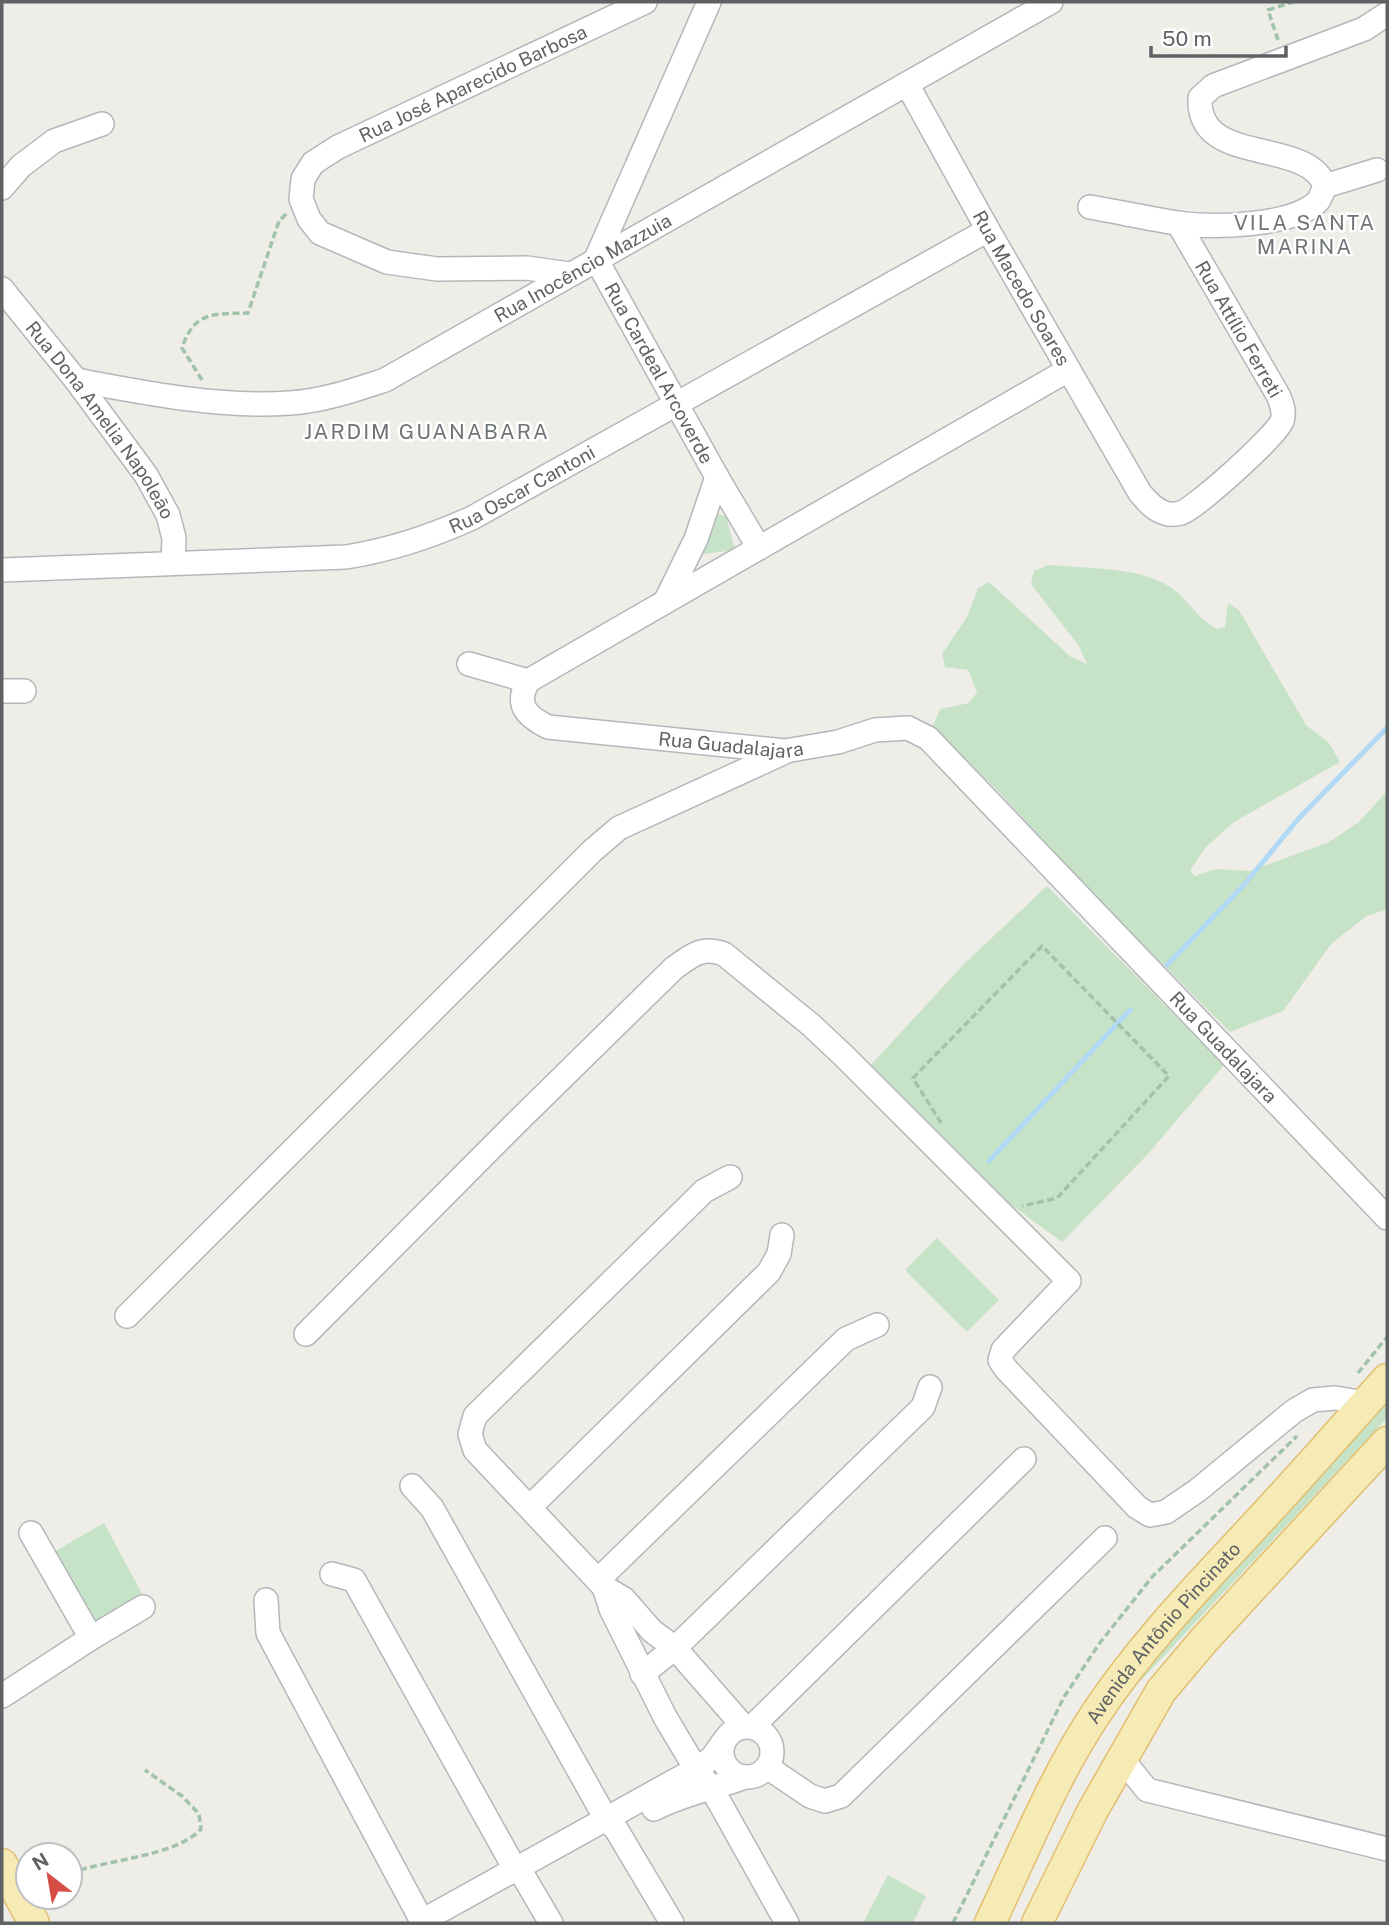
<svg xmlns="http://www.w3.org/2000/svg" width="1389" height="1925" font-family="'Public Sans',sans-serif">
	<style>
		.green { fill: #c7e3c7 }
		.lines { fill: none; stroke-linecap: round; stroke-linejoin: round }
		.stream { stroke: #b0d9f5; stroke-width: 5 }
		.minor-casing { stroke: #b4b7ba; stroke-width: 26 }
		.major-casing { stroke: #e2be6d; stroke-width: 33 }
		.path { stroke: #a0c3aa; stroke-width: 3.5; stroke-dasharray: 7 3.5; stroke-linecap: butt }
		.minor { stroke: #fff; stroke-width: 23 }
		.major { stroke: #f6eab5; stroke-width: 30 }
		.labels { text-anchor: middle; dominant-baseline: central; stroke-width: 5; stroke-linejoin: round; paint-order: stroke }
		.street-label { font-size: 19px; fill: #5e6265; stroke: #fff }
		.neighbourhood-label { font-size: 21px; letter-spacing: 2px; fill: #6f7477; stroke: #fff }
	</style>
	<rect width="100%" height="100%" fill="#efede7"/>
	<g class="green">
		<path d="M711,510l15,7 9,33 -41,5z"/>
		<path d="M1048,565c35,3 99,2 126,25 16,12 25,31 44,39l7,-2 3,-24 11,7 67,115 23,18 11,19 -106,60 -29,26 -15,23 5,5 21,-7 34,2 79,-29 30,-20 28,-31v118l-20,7 -36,28 -48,67 -53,21 -143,-144 -87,-95 -67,-67 7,-17 29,-6 8,-11 -9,-22 -23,-3 -3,-13 25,-37 11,-29 11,-6 82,75 16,7 -8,-18 -48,-62 3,-13z"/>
		<path d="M1047,886l177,179 -77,90 -85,87 -64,-47 -129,-128 95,-103z"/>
		<path d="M937,1238l62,62 -32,32 -62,-62z"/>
		<path d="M1387,1401v17l-252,269 7,-29z"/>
		<path d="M104,1523l42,78 -55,37 -46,-81z"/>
		<path d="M888,1875l38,21 -13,27h-50z"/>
	</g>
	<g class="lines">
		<g class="stream">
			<path d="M1167,965l76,-79 56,-68 88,-90"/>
			<path d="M989,1161l141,-151"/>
		</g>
		<defs>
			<g id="minor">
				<path id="s1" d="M709,2l-113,257 121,218 42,71"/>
				<path id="s2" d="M907,84l81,146 152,263c7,8 14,17 25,20 4,2 12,1 16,0 16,-6 94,-76 101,-92 3,-9 0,-17 -4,-26l-100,-172"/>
				<path d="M1325,186c-18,-50 -128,-18 -125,-88l13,-12 151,-57 23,-15"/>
				<path d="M2,188l19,-22 33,-25 48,-17"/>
				<path d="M1090,207c28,5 57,11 86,16 34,5 117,4 142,-22 3,-4 5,-10 7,-15l52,-16"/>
				<path id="s3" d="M569,274l-42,-6 -90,1 -50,-7 -67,-29 -11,-14 -8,-20 2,-20 10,-16 25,-16 307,-145"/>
				<path id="s4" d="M2,289l74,91 70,95 22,40 6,23 -1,25"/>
				<path id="s5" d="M1068,370l-540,311c-13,24 -2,35 20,46l237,24 53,-9 37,-12 33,-2 20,10 459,480"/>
				<path id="s6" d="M76,380c70,13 143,28 214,23 33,-2 64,-13 95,-23l666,-378"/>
				<path id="s7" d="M2,570l344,-13c45,-7 84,-20 126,-39l516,-288"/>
				<path d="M666,600l30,-61 21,-62"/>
				<path d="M469,664l59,17"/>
				<path d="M2,691h22"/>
				<path d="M730,1177l-26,14 -229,225 -5,18 5,16 129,137 7,22 54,108 31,52 16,20 75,134"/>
				<path d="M127,1316l465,-465 27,-23 166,-76"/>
				<path d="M306,1334l210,-211 158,-155c18,-13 28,-22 50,-14l87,71 33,31 225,225 -66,69 -3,10 6,9 131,138 13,8 16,-3 32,-22 96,-79 19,-11 22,-2 30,5"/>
				<path d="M412,1486l20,22 174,311 10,10 56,94"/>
				<path d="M530,1507l239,-235 10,-18 3,-19"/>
				<path d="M31,1533l60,105"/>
				<path d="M332,1574l22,6 161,289 9,8 27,46"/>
				<path d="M599,1579l247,-240 31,-14"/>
				<path d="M604,1587l20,12 28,32 23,17 69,79"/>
				<path d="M266,1600l2,33 155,290"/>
				<path d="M642,1674l33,-26 248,-241 7,-20"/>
				<path d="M2,1696l89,-58 52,-31"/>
				<path d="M752,1727l272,-268"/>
				<circle cx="747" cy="1752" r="25"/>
				<path d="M1123,1760l24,30 240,59"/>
				<path d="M767,1767l43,29 15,5 16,-5 264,-258"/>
				<path d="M654,1809c31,-16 59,-20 91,-32"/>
				<path d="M422,1921l274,-152 16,-11 12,-17"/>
			</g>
			<g id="major">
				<path d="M2,1864l32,59"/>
				<path id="s8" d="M990,1923c33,-69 62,-143 105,-208 50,-76 114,-139 175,-206 40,-43 78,-87 117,-130"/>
				<path d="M1037,1923l56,-113 68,-119 43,-51 183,-198"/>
			</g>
		</defs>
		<use href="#minor" class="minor-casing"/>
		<use href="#major" class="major-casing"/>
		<g class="path">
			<path d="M1278,40l-10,-30 25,-8"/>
			<path d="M202,380l-20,-32c12,-37 32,-34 66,-35l31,-92 8,-8"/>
			<path d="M941,1123l-28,-45 129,-132 127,130 -112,122 -35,8"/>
			<path d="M1358,1373l29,-36"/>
			<path d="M70,1873c36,-13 107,-17 131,-44l-2,-15 -17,-18 -37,-26"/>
			<path d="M953,1923l111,-226 35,-53 53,-67 145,-141"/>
		</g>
		<use href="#minor" class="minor"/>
		<use href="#major" class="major"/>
	</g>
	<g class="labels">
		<g class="street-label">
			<text stroke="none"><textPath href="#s3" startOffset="513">Rua José Aparecido Barbosa</textPath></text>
			<text stroke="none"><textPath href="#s6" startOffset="541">Rua Inocêncio Mazzuia</textPath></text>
			<text stroke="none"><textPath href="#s2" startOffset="234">Rua Macedo Soares</textPath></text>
			<text transform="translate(1239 329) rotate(60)">Rua Attílio Ferreti</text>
			<text stroke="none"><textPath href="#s1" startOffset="411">Rua Cardeal Arcoverde</textPath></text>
			<text stroke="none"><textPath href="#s4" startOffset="164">Rua Dona Amelia Napoleão</textPath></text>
			<text stroke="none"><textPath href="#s7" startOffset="534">Rua Oscar Cantoni</textPath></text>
			<text stroke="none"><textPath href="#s5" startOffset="866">Rua Guadalajara</textPath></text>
			<text stroke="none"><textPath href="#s5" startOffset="1496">Rua Guadalajara</textPath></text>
			<text stroke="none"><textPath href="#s8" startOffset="340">Avenida Antônio Pincinato</textPath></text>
		</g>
		<g class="neighbourhood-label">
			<text x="1305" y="222">VILA SANTA<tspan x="1305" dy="24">MARINA</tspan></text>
			<text x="427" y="431">JARDIM GUANABARA</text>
		</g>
	</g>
	<rect width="1389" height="1925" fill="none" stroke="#5e6265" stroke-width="7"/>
	<g transform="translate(49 1876) rotate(329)"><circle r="33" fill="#ffffff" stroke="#bfc0c1" stroke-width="2"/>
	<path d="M0-5L12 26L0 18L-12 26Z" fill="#d64d46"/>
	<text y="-10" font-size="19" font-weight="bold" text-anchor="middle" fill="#5e6265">N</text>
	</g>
	<path d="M1151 46v10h135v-10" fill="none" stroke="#5e6265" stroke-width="3.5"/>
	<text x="1162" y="46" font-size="21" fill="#5e6265" stroke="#ffffff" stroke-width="5" paint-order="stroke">50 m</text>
</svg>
